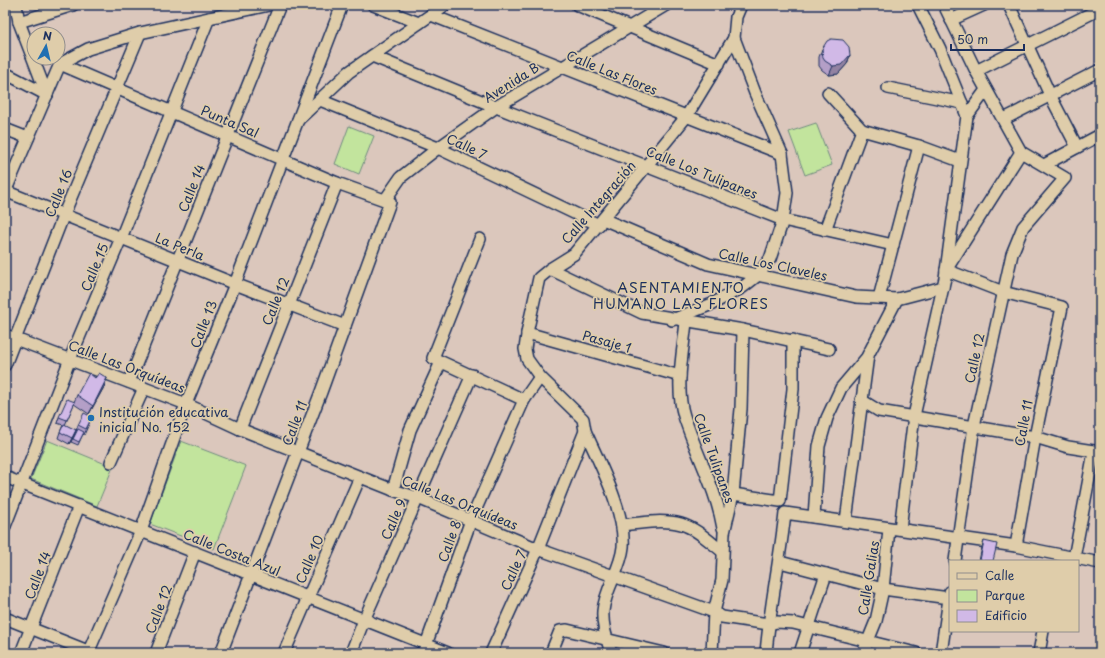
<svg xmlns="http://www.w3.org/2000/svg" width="1105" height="658" font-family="'Playpen Sans',sans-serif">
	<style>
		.green { fill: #c2e49d; stroke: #6e8a7e }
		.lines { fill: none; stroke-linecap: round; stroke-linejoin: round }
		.minor-casing { stroke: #1b2f5e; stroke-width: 14 }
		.minor { stroke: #dfcdaa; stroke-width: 11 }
		.wall { fill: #b49fc7; stroke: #1b2f5e }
		.shaded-wall { fill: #9282a2; stroke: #1b2f5e }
		.building { fill: #d1b9e7; stroke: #1b2f5e }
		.poi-dot { fill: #1f6fb2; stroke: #dfcdaa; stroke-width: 1.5 }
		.labels { text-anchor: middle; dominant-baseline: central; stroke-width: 3.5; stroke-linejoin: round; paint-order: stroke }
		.street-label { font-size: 13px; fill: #1b2f5e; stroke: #dfcdaa }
		.poi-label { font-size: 13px; fill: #1b2f5e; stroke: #dfcdaa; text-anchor: start }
		.neighbourhood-label { font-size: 14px; letter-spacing: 1px; fill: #1b2f5e; stroke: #dfcdaa }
	</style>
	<rect width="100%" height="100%" fill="#dbc7bc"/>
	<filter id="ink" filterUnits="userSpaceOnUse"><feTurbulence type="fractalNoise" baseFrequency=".025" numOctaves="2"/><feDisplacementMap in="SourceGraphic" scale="8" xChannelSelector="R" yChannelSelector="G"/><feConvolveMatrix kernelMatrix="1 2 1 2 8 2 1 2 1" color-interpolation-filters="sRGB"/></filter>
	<g filter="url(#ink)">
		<g class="green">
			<path d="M816,123l16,42 -27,10 -16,-43z"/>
			<path d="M349,126l25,10 -15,38 -24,-10z"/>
			<path d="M47,440l66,27 -16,39 -66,-27z"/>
			<path d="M181,441l65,25 -32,83 -64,-25z"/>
		</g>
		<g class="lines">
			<defs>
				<g id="minor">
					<path d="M16,5l3,17 28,73"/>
					<path d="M373,5l46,18"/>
					<path d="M577,5l142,59"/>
					<path d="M918,5l22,44 27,67"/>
					<path d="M944,5l32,66 45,81 44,26 -42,49 -11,27 -38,172 -19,135"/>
					<path d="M1009,5l41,90 27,52"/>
					<path d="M431,15l351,139"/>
					<path d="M951,20l33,-15"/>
					<path d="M19,22l54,-17"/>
					<path d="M372,56l124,51 287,113 110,25"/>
					<path d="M60,64l277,119 53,19 -69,190 -100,261"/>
					<path d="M60,64l28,-15 52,-16 129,-28"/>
					<path d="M976,71l124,-62"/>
					<path d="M5,73l42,22"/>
					<path d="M888,88l74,15"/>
					<path d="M828,93l34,37 57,16 41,15"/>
					<path d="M320,100l118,48 161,77"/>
					<path d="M1004,119l96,-49"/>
					<path d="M298,120l51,-48 96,-67"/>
					<path d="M5,129l23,9"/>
					<path d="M1044,165l56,-30"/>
					<path d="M5,191l230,93 110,42"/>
					<path d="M5,192l55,-128"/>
					<path d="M385,200l16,-23 37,-29 58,-41 170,-102"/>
					<path d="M603,219l105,45 148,33 41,2 46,-12"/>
					<path d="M825,230l37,-100"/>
					<path d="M480,239l-47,119 91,42"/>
					<path d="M550,269l92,44 101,17 86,19"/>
					<path d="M879,298l40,-152"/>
					<path d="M672,320l40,-16 31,-17 14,-11 13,-17 13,-39 4,-27 -5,-39 -27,-61 -21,-55 2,-21 5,-12"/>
					<path d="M686,322c-3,30 -11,65 -2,94 12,38 32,72 39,112"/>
					<path d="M527,333l153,43"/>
					<path d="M5,335l181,69 54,25 153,61 25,8 120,51 176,63 8,5 47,7 8,-2 16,1 123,30"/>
					<path d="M5,365l59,-151 76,-181"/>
					<path d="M129,382l151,-377"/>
					<path d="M861,400l18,11 156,26 33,10 32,5"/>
					<path d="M240,429l97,-246"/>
					<path d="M111,462l33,-74"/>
					<path d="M5,477l443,176"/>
					<path d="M393,490l17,-60 31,-68"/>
					<path d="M733,494l47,7 13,-112v-49"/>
					<path d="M814,517l5,-71 8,-28 14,-30 27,-32"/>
					<path d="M846,521l22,-166 29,-56"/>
					<path d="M622,525c18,-2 40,-6 59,-1 15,4 29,18 41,27"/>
					<path d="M5,526l65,-167 51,-121 88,-220"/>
					<path d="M900,529l14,-113 31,-138 22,-162 19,-26"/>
					<path d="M1016,546l19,-109 27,-130 -59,-15 -57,-22 75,-118"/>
					<path d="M1074,558l20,-106"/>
					<path d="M780,562l103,27 66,9"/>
					<path d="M5,618l88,35"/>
					<path d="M21,653l58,-147"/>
					<path d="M88,653l53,-122 45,-127 49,-120 107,-279"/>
					<path d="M156,653l39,-101"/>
					<path d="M284,653l76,-176"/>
					<path d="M351,653l13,-33 108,-245"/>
					<path d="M423,653l48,-133 53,-120 16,-23"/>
					<path d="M491,653l47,-104 47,-118"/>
					<path d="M551,653l9,-22 7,-1 97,23"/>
					<path d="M611,653c-4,-14 -9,-27 -8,-42 2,-22 18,-42 20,-64 3,-34 -24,-85 -38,-116l-2,-12 -43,-42 -13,-18 -2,-10 3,-21 11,-50 11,-9 24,-15 73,-89 39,-48 48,-79"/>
					<path d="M712,653l2,-41 8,-32 2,-47 9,-39 8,-85 2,-79"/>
					<path d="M766,653c4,-47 14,-93 19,-140l231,33 84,17"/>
					<path d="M800,653l26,-79"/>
					<path d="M863,653l13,-32 7,-32 6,-60"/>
					<path d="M941,653l9,-61"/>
					<path d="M1039,653l4,-22"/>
				</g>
			</defs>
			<use href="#minor" class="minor-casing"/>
			<use href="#minor" class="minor"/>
		</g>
		<g class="wall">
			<path d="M822,49l28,6 -3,9 -9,10 -9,1 -7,-5 -3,-4v-9z"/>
			<path d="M95,378h12l-3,9 -15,27 -15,-10 -9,21 11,5 -2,6 -5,8 -11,-6 2,-6 3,-7 -6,-2 2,-6 15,-15 3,-7z"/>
			<path d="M92,417l-8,18 -1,-1 -5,11 -7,-3 5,-11 2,-6z"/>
			<path d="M984,541l9,20h-14l3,-14z"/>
		</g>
		<g class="shaded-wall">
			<path d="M850,55l-3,9 -9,10 -9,1 4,-9z"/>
			<path d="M107,378l-3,9 -15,27z"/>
			<path d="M76,430l-2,6 -5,8z"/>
		</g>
		<g class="building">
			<path d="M831,39l12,1 6,7 1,8 -9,10 -8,1 -8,-5 -2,-3 -1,-9 5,-8z"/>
			<path d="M89,373l6,5 4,-5 8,5 -14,28 -16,-11z"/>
			<path d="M67,399l8,3 -8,18 -8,-3z"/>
			<path d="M84,413l8,4 -6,12 -8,-4z"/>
			<path d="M64,424l12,6 -4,8 -12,-6z"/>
			<path d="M78,429l6,3 -5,10 -6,-3z"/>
			<path d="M984,541l13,3 -4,17h-8l-5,-1z"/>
		</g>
	</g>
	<circle class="poi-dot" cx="91" cy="418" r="4"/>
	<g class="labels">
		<g class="street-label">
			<text transform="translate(612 72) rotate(22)">Calle Las Flores</text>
			<text transform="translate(511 82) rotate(-32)">Avenida B</text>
			<text transform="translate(230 121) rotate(23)">Punta Sal</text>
			<text transform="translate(467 146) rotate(25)">Calle 7</text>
			<text transform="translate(702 172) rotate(22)">Calle Los Tulipanes</text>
			<text transform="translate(191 188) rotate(-68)">Calle 14</text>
			<text transform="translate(58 193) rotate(-68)">Calle 16</text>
			<text transform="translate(598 202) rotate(-49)">Calle Integración</text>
			<text transform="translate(180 246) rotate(22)">La Perla</text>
			<text transform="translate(773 264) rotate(12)">Calle Los Claveles</text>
			<text transform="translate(94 267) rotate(-67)">Calle 15</text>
			<text transform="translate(275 301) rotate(-68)">Calle 12</text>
			<text transform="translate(203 324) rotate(-68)">Calle 13</text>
			<text transform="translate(607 341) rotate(16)">Pasaje 1</text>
			<text transform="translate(974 358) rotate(-78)">Calle 12</text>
			<text transform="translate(127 366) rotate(21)">Calle Las Orquídeas</text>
			<text transform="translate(294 423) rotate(-69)">Calle 11</text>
			<text transform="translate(1023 423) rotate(-79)">Calle 11</text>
			<text transform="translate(715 458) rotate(70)">Calle Tulipanes</text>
			<text transform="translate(460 502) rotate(22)">Calle Las Orquídeas</text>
			<text transform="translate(393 519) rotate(-66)">Calle 9</text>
			<text transform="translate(449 541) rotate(-70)">Calle 8</text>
			<text transform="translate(232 552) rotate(22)">Calle Costa Azul</text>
			<text transform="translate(309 559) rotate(-67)">Calle 10</text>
			<text transform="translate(513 570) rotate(-65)">Calle 7</text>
			<text transform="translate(37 575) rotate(-69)">Calle 14</text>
			<text transform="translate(868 578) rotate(-81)">Calle Galias</text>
			<text transform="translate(158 609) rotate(-69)">Calle 12</text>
		</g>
		<g class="poi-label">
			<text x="99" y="411">Institución educativa<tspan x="99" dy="15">inicial No. 152</tspan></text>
		</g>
		<g class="neighbourhood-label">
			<text x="681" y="287">ASENTAMIENTO<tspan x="681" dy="16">HUMANO LAS FLORES</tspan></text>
		</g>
	</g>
	<rect width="1105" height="658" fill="none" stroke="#dfcdaa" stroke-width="20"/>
	<rect x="10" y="10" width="1085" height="638" fill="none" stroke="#1b2f5e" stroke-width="1.5" filter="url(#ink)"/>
	<rect x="949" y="560" width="130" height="72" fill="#dfcdaa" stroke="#918e8c"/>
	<rect x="957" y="573" width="20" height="6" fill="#dfcdaa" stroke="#918e8c"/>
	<text x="985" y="580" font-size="12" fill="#1b2f5e">Calle</text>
	<rect x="957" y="590" width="20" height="12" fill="#c2e49d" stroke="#918e8c"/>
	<text x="985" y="600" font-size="12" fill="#1b2f5e">Parque</text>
	<rect x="957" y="610" width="20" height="12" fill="#d1b9e7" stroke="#918e8c"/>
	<text x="985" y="620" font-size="12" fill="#1b2f5e">Edificio</text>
	<g transform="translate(46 46) rotate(8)"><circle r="19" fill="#dfcdaa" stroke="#918e8c"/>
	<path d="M0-3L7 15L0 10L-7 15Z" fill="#1f6fb2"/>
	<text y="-6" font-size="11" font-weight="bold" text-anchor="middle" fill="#1b2f5e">N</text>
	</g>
	<path d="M951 44v6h73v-6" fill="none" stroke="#1b2f5e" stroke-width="2"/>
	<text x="957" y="44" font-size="12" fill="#1b2f5e" stroke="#dfcdaa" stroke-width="3" paint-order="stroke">50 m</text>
</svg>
